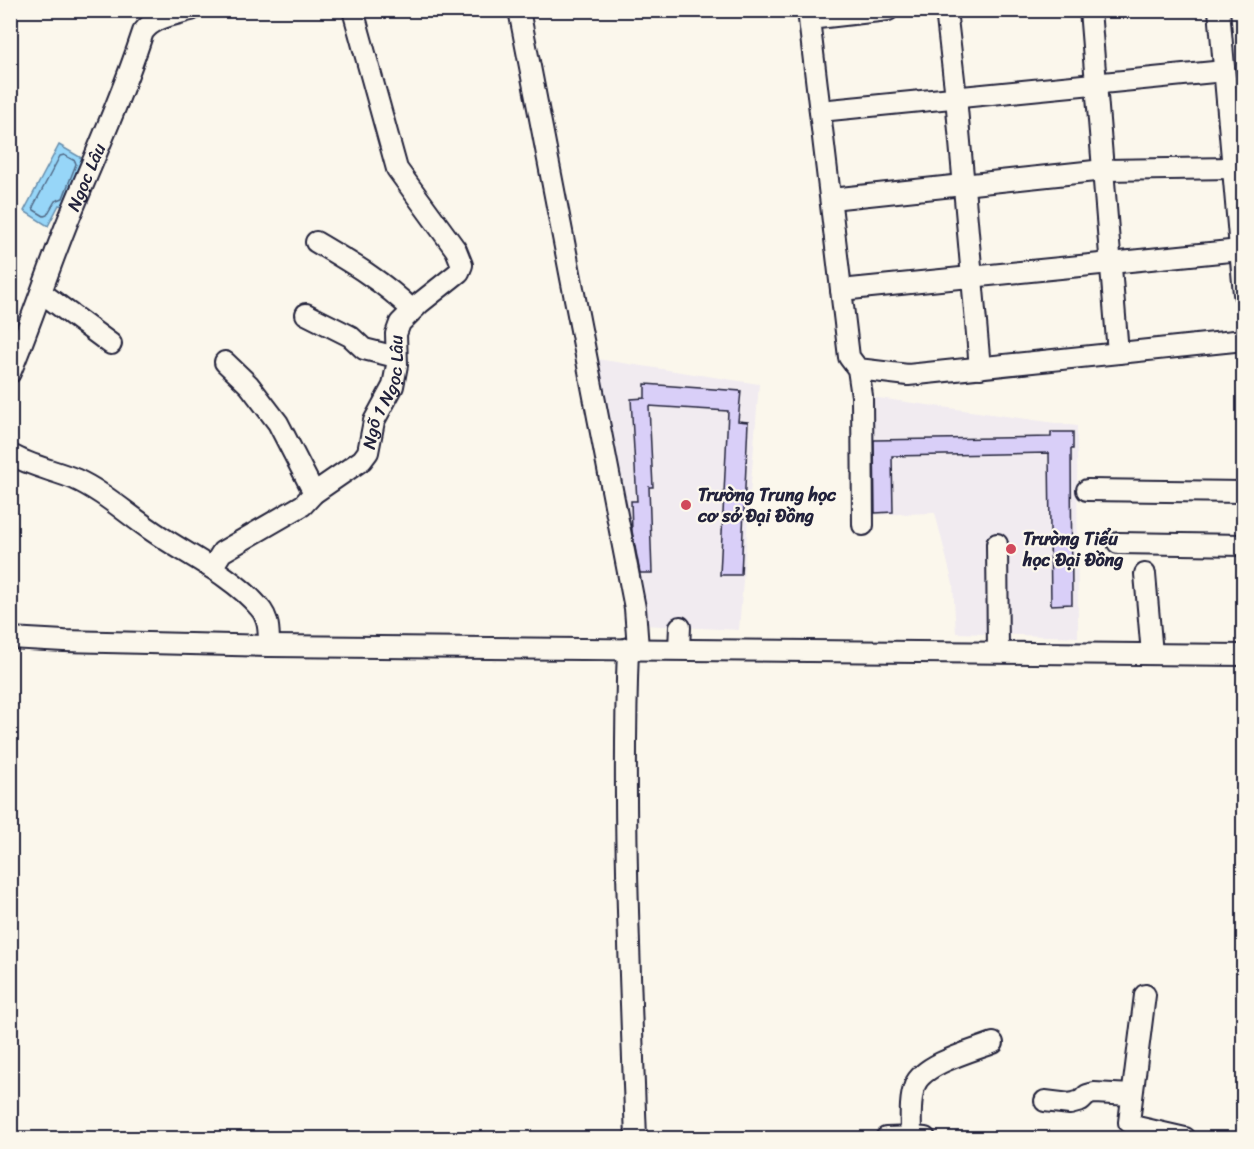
<svg xmlns="http://www.w3.org/2000/svg" width="1254" height="1149" font-family="Sriracha,sans-serif">
	<style>
		.built { fill: #f1ebf0 }
		.water { fill: #97d6f8; stroke: #688eac; stroke-width: 1.5 }
		.lines { fill: none; stroke-linecap: round; stroke-linejoin: round }
		.shore { stroke: #516a87; stroke-width: 1.5 }
		.building { fill: #d9cff8; stroke: #22223b; stroke-width: 1.5 }
		.minor-casing { stroke: #22223b; stroke-width: 24 }
		.minor { stroke: #fbf7ec; stroke-width: 20 }
		.poi-dot { fill: #d1495b; stroke: #fbf7ec; stroke-width: 2 }
		.labels { text-anchor: middle; dominant-baseline: central; stroke-width: 4.5; stroke-linejoin: round; paint-order: stroke }
		.street-label { font-size: 18px; fill: #22223b; stroke: #fbf7ec }
		.poi-label { font-size: 18px; font-weight: bold; fill: #22223b; stroke: #fbf7ec; text-anchor: start }
	</style>
	<rect width="100%" height="100%" fill="#fbf7ec"/>
	<filter id="ink" filterUnits="userSpaceOnUse"><feTurbulence type="fractalNoise" baseFrequency=".0167" numOctaves="2"/><feDisplacementMap in="SourceGraphic" scale="12" xChannelSelector="R" yChannelSelector="G"/><feConvolveMatrix kernelMatrix="1 2 1 2 8 2 1 2 1" color-interpolation-filters="sRGB"/></filter>
	<g filter="url(#ink)">
		<g class="built">
			<path d="M597,359l162,25 -20,246 -96,-5z"/>
			<path d="M871,397l206,29 1,211 -122,-4 -3,-49 -18,-71 -64,2z"/>
		</g>
		<path class="water" d="M59,145l26,15 -19,47 -7,-2 -11,21 -24,-15z"/>
		<g class="lines">
			<path class="shore" d="M64,155l11,6 1,3 -13,34 -8,3 -8,14 -3,1 -10,-6 -1,-3 27,-51z"/>
		</g>
		<g class="building">
			<path d="M645,384l96,7 -3,30 10,1 -7,153h-21l8,-164 -79,-5 4,81h-4l3,86h-12l-8,-42 -1,-30h6l-6,-102 14,-1z"/>
			<path d="M1051,432h22v17h-2l1,155 -21,1 -2,-152 -157,3 1,56 -18,1 -1,-73 177,-3z"/>
		</g>
		<g class="lines">
			<defs>
				<g id="minor">
					<path d="M519,10l116,598 3,40"/>
					<path d="M946,10l10,87 24,271"/>
					<path d="M1090,10l28,343"/>
					<path d="M1219,10l25,284"/>
					<path d="M820,111l404,-40"/>
					<path d="M831,199l273,-29 129,-2"/>
					<path d="M316,242c34,20 68,40 96,68"/>
					<path d="M841,290l399,-40"/>
					<path d="M42,293l69,51"/>
					<path d="M306,314l44,22 14,13 32,8"/>
					<path d="M225,362l24,23 29,38 36,70"/>
					<path d="M858,369l50,6 336,-35"/>
					<path id="s1" d="M10,373c20,-48 36,-97 55,-145 27,-66 56,-129 78,-196 11,-15 30,-17 48,-22"/>
					<path d="M10,454c20,12 43,16 65,25 27,12 51,34 76,51 34,24 81,45 108,77 10,11 10,24 10,39"/>
					<path d="M1087,490l157,2"/>
					<path d="M863,525l-1,-129 -4,-27 -9,-12 -40,-338 79,-9"/>
					<path d="M1118,543l126,2"/>
					<path d="M997,544l1,108"/>
					<path id="s2" d="M212,568l10,-16 81,-47 11,-12 48,-33 6,-8 6,-31 19,-35 4,-21 -1,-31 4,-11 20,-20 39,-31 3,-7 -6,-15 -59,-81 -44,-159"/>
					<path d="M1145,574l7,80"/>
					<path d="M10,638l54,3 205,5 975,9"/>
					<path d="M628,648c-6,163 2,327 8,490"/>
					<path d="M679,648l1,-21"/>
					<path d="M1145,995l-16,127 8,5 48,11"/>
					<path d="M1045,1101l25,3 11,-3 6,-6 7,-2 38,2"/>
					<path d="M911,1137c0,-16 -2,-37 4,-52 8,-21 57,-34 78,-42"/>
					<path d="M886,1138l28,-1 11,1"/>
				</g>
			</defs>
			<use href="#minor" class="minor-casing"/>
			<use href="#minor" class="minor"/>
		</g>
	</g>
	<g class="poi-dot">
		<circle cx="686" cy="505" r="6"/>
		<circle cx="1011" cy="549" r="6"/>
	</g>
	<g class="labels">
		<g class="street-label">
			<text stroke="none"><textPath href="#s1" startOffset="210">Ngọc Lâu</textPath></text>
			<text stroke="none"><textPath href="#s2" startOffset="260">Ngõ 1 Ngọc Lâu</textPath></text>
		</g>
		<g class="poi-label">
			<text x="698" y="495">Trường Trung học<tspan x="698" dy="21">cơ sở Đại Đồng</tspan></text>
			<text x="1023" y="539">Trường Tiểu<tspan x="1023" dy="21">học Đại Đồng</tspan></text>
		</g>
	</g>
	<rect width="1254" height="1149" fill="none" stroke="#fbf7ec" stroke-width="36"/>
	<rect x="18" y="18" width="1218" height="1113" fill="none" stroke="#22223b" stroke-width="2" filter="url(#ink)"/>
</svg>
